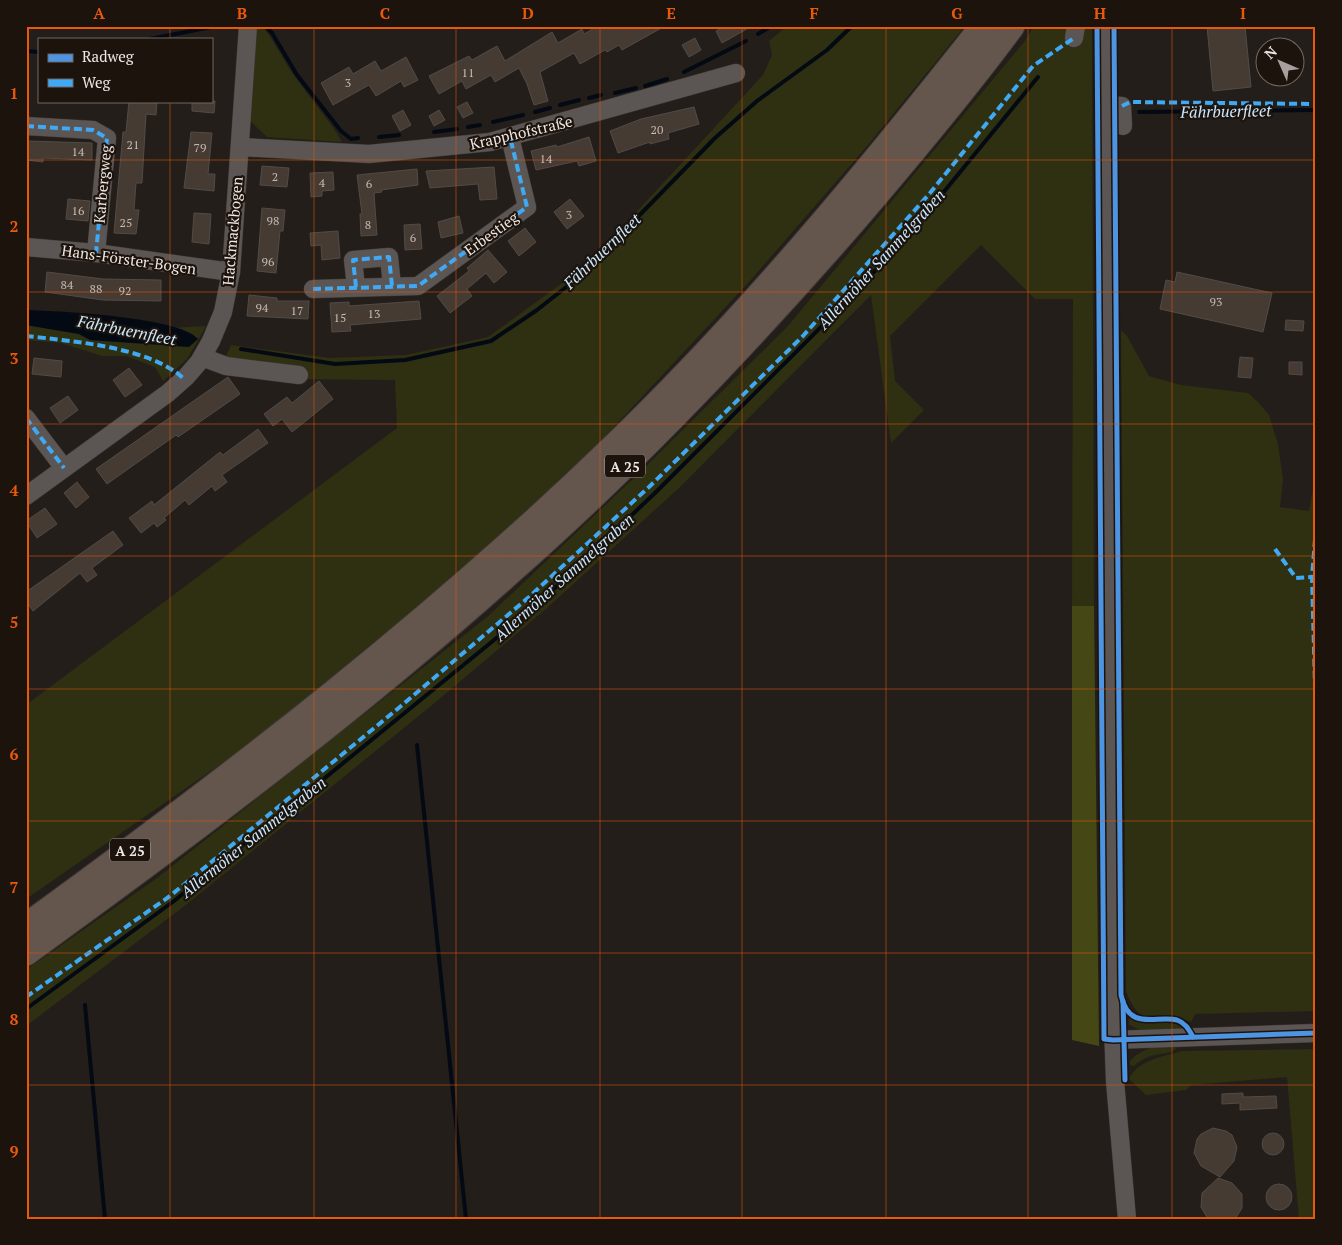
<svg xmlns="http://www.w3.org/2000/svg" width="1342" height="1245" font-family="'PT Serif',serif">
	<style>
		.green { fill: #2e3011 }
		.forest { fill: #454814 }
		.water { fill: #030a13 }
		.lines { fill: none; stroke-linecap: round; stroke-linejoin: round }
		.stream { stroke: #030a13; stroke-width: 4 }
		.building { fill: #463b33; stroke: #504b48 }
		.minor-casing { stroke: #3d3836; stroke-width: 19 }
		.highway-casing { stroke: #3d3836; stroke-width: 27 }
		.minor { stroke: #5b5653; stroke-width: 18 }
		.highway { stroke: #64554d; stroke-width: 25 }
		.quiet { stroke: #3fa9f5; stroke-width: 4; stroke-dasharray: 8 4; stroke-linecap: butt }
		.cycleway-casing { stroke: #1d130d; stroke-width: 8 }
		.cycleway { stroke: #4d94e3; stroke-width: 5 }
		.grid { fill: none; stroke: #e8590c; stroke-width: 1; stroke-opacity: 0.55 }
		.labels { text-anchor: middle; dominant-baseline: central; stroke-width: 4.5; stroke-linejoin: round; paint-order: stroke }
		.number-label { font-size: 12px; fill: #c4bbb6 }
		.shield { fill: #1d130d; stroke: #afa7a2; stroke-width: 1 }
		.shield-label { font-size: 14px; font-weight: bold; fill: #eee6e2 }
		.street-label { font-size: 15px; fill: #eee6e2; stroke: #1d130d }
		.water-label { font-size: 16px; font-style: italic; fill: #caeaff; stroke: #1d130d }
		.neatline { fill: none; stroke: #e8590c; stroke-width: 2 }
		.grid-label { font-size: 16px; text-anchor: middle; font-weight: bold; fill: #e8590c }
	</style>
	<rect width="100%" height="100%" fill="#231e1a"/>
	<g class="green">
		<path d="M787,26h178l-97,119 -119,137 -148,159 -146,135 -211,172 -218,151v-194l371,-277 -2,-48 -110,-1 -66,-7 12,-27 100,13 75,-3 82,-18 88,-64 53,-53 134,-145 9,-20 -3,-14z"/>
		<path d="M1034,26h58l2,580h-22l1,-307h-38l-54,-54 -91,91 5,45 29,29 -33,33 -20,-148 -192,193 -132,120 -116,98 -244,198 -161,122v-56l131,-92 330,-261 149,-141 152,-150 236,-284z"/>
		<path d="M256,27l8,1c12,16 20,34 32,50 15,22 33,41 46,64l-75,-5 -18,-17z"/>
		<path d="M26,325l53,9 11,6 72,4 21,-15 -13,-1 36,-2 -19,33 -24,22 -8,-14 -29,-11h-24l-41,-13 -35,-3z"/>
		<path d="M1121,330l6,6 22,40 32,9 67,8 10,9 11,13 9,29 5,35 -3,28 29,4 7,-39v539l-121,3 -4,8c-33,-13 -49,12 -65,-31z"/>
		<path d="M1129,1017c20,11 36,2 54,9l-4,4 -36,1 -14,-6z"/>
		<path d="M1172,1045l4,4c-9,8 -25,1 -42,17l-4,-1v-4c12,-13 26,-15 42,-16z"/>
		<path d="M1316,1049v170h-17l-12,-142 -96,8 -5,5 -40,5 -17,-16c10,-20 34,-22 53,-28z"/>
	</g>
	<path class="forest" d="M1072,606h22l5,440 -27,-6z"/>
	<path class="water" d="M26,310c33,1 154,7 172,29l-9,8 -99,-7 -11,-6 -53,-9z"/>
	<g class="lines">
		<g class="stream">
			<path d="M265,26l7,7 25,42 44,56 10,8 7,-1"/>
			<path d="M758,34l13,-8"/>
			<path d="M150,39l66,-13"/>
			<path d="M26,51l13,1"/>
			<path d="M684,72l62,-31"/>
			<path d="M645,86l22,-7"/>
			<path d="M615,93l21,-5"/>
			<path d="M589,98l12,-3"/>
			<path d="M560,105l19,-5"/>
			<path d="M535,112l15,-4"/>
			<path d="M1139,112l174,-2"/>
			<path d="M493,122l30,-7"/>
			<path d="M468,127l12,-2"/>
			<path d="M434,132l23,-3"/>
			<path d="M379,137l20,-2"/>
			<path d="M241,349l94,15 70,-4 86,-19 46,-31 42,-33 136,-139 42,-37 70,-51 25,-24"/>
			<path d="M417,745l49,474"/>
			<path d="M85,1005l20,214"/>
			<path d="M26,1009l148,-108 363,-296 118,-112 204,-204 79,-90 100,-122"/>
		</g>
	</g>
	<g class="building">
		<path d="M598,26h67l-43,24 -3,-5 -12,7 -2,-2 -25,14 -6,-11 -34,19 8,29 -14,4 -7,-21 -8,-16 -24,14 -4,-7 -25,14 -4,-8 -23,13 -10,-18 40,-20 3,4 25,-14 8,15 47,-29 6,11 24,-14 2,5z"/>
		<path d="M725,26h27l-30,17 -6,-12z"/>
		<path d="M1207,26h38l6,61 -38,4z"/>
		<path d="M695,38l6,12 -12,7 -7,-12z"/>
		<path d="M406,57l12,23 -14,7 -3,-6 -25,15 -7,-11 -36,20 -12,-22 28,-16 4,7 22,-13 6,10z"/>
		<path d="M129,101h28l-1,14 -10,-1 -4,69h-6l-2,27h5l-3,24 -22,-1 9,-101h3z"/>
		<path d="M192,101h23l-1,12 -22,-2z"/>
		<path d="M467,102l6,11 -10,5 -6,-11z"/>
		<path d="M694,107l5,17 -31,9 1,6 -19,5v-2l-32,11 -8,-22 31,-12z"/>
		<path d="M403,110l8,15 -11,6 -8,-15z"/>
		<path d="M439,110l6,10 -11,6 -5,-10z"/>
		<path d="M191,132l21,1 -4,41h7l-1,17 -30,-3z"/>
		<path d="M589,137l7,24 -17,5 -2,-5 -41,9 -5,-19 25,-6 1,2z"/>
		<path d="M27,141l65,2v17l-49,-2v4l-17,-2z"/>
		<path d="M262,166l27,2 -2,19 -27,-2z"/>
		<path d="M494,167l3,32 -17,1 -2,-16 -48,4 -4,-17z"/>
		<path d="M417,169l1,16 -37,5 1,2 -8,1 3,42 -16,1 -1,-22h2l-5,-39z"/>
		<path d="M333,172l1,18 -12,1v5l-11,1 -1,-24z"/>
		<path d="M68,199l22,2 -2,20 -22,-2z"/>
		<path d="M570,199l14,17 -17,13 -13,-17z"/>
		<path d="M262,208l23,2 -2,21h-3l-4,42 -19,-2z"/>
		<path d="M194,213l17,1 -2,30 -17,-2z"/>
		<path d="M459,216l4,17 -22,5 -3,-16z"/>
		<path d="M420,224l2,25 -17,1 -1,-25z"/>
		<path d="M525,228l11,14 -17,14 -11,-15z"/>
		<path d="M338,231l2,27 -18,2 -1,-15 -10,1 -1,-13z"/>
		<path d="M488,250l19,22 -13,11 -8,-10 -19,16 5,7 -22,17 -13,-17 32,-25 -2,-3z"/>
		<path d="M47,272l56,7 58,1v21l-58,-1 -58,-8z"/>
		<path d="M1177,272l95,21 -9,39 -103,-23 6,-29 9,2z"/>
		<path d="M249,295l28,3v3h32l-1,18 -61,-3z"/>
		<path d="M419,301l2,18 -71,6 1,6 -19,1 -2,-29 19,-1v4z"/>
		<path d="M1286,320l18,1 -1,10 -18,-1z"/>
		<path d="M1240,357l13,1 -2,20 -13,-1z"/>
		<path d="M34,358l28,3 -1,16 -29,-3z"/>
		<path d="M1289,362h13v13l-13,-1z"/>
		<path d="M129,368l13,17 -17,12 -12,-17z"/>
		<path d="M228,377l12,17 -62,43 -2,-2 -69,49 -11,-15z"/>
		<path d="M319,381l14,18 -41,33 -10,-13 -9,7 -9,-12 23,-17 5,6z"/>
		<path d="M68,396l10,14 -18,13 -10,-15z"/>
		<path d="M258,429l10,14 -46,32 5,7 -12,9 -3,-5 -23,19 -4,-5 -21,18 2,2 -9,7 -3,-4 -13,10 -12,-15 23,-17 2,4 66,-53 3,3z"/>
		<path d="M77,482l12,15 -13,11 -12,-15z"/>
		<path d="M45,508l12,16 -20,14 -11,-17z"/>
		<path d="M113,531l10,14 -31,23 5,7 -10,7 -7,-9 -47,38 -7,-10v-9z"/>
		<path d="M1243,1093v4l33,-1 1,12 -37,2v-7l-18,1v-10z"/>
		<path d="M1213,1128l13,3 6,4 5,12 -3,14 -14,16 -19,-11 -7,-13 3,-14 4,-5z"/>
		<circle cx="1273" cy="1144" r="11"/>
		<path d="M1218,1178l14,5 10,11v14l-7,11h-27l-7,-12 1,-14z"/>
		<circle cx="1279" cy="1197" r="13"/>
	</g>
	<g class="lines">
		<defs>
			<g id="minor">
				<path d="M1105,26l7,973 3,82 12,138"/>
				<path d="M1074,38l2,-12"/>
				<path d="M1106,105l16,1 1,20"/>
				<path d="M26,126l67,4 14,8 -11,115"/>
				<path d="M240,147l129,7 121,-12 246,-69"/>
				<path d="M26,247l70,6 135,19"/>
				<path d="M356,287l-3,-27 36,-3 3,29"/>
				<path d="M313,289l105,-3 109,-79 -17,-70"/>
				<path d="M202,357l24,9 73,9"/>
				<path d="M26,418l38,50"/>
				<path d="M26,496l142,-103 18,-16 13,-15 12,-21 12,-29 8,-40 17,-246"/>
				<path d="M1113,1040l203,-7"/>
			</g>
			<g id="highway">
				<path d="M26,926c204,-148 404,-302 585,-477 136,-131 255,-275 372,-423"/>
				<path d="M26,953c166,-120 330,-243 483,-380 123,-108 236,-227 344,-351 54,-63 109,-128 159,-196"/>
			</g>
		</defs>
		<use href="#minor" class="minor-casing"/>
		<use href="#highway" class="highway-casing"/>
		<use href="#minor" class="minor"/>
		<use href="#highway" class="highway"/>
		<g class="quiet">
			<path d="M1122,106l8,-4 186,2"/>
			<path d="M26,126l67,4 14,8 -11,115"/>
			<path d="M356,287l-3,-27 36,-3 3,29"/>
			<path d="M313,289l105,-3 109,-79 -17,-70"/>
			<path d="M26,336c45,5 125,11 158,43"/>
			<path d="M26,418l38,50"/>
			<path d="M1316,527l-4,50 4,146"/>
			<path d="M1275,549l21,29 16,-1"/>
			<path d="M26,997l144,-101 231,-190 128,-109 120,-110 154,-151 127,-143 103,-127 41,-28"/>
		</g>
		<defs>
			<g id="cycleway">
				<path d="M1097,26l7,1013 9,1 203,-7"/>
				<path d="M1114,26l7,969c8,37 35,20 56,25 9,3 12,10 16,17"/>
				<path d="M1123,1001l2,79"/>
			</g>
		</defs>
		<use href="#cycleway" class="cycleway-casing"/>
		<use href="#cycleway" class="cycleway"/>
	</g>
	<path class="grid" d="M170,26v13M314,26v1193M456,26v1193M600,26v1193M742,26v1193M886,26v1193M1028,26v1193M1172,26v1193M170,101v1118M26,160h1290M26,292h1290M26,424h1290M26,556h1290M26,689h1290M26,821h1290M26,953h1290M26,1085h1290"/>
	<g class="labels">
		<g class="number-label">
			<text x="468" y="72">11</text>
			<text x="348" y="82">3</text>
			<text x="657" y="129">20</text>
			<text x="133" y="144">21</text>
			<text x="200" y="147">79</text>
			<text x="78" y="151">14</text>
			<text x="546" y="158">14</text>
			<text x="275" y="176">2</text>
			<text x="322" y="182">4</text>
			<text x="369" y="183">6</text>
			<text x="78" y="210">16</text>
			<text x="569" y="214">3</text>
			<text x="273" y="220">98</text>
			<text x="126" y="222">25</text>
			<text x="368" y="224">8</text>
			<text x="413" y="237">6</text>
			<text x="268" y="261">96</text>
			<text x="67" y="284">84</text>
			<text x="96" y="288">88</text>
			<text x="125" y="290">92</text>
			<text x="1216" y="301">93</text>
			<text x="262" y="307">94</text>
			<text x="297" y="310">17</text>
			<text x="374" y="313">13</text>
			<text x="340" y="317">15</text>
		</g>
		<g class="shield">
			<rect x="605" y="454.5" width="40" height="23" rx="4"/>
			<rect x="110" y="838.5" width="40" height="23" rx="4"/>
		</g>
		<g class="shield-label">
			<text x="625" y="466">A 25</text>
			<text x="130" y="850">A 25</text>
		</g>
		<g class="street-label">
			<text transform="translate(521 132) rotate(-13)">Krapphofstraße</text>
			<text transform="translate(102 184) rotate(-85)">Karbergweg</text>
			<text transform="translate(232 231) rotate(-85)">Hackmackbogen</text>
			<text transform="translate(491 233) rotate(-36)">Erbestieg</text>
			<text transform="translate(129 259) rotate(8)">Hans-Förster-Bogen</text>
		</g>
		<g class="water-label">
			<text transform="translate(1226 111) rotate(-1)">Fährbuerfleet</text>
			<text transform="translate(602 251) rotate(-44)">Fährbuernfleet</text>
			<text transform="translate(881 259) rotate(-48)">Allermöher Sammelgraben</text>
			<text transform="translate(127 330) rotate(11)">Fährbuernfleet</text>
			<text transform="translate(564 577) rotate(-42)">Allermöher Sammelgraben</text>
			<text transform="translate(253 837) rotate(-39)">Allermöher Sammelgraben</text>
		</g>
	</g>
	<rect width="1342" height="1245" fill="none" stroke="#1d130d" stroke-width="55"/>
	<rect x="38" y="38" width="175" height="65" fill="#1d130d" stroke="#716762"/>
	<rect x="48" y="54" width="25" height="8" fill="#4d94e3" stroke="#716762"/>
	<text x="82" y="62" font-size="15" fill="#eee6e2">Radweg</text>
	<rect x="48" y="79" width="25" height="8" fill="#3fa9f5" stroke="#716762"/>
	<text x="82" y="88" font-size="15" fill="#eee6e2">Weg</text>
	<g transform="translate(1280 62) rotate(315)"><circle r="24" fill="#1d130d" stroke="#716762"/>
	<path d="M0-4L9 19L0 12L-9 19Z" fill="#a7a09c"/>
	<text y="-8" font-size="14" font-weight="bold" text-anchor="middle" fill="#eee6e2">N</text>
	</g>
	<rect x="28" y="28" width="1286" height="1190" class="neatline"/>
	<g class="grid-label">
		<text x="99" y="19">A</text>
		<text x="242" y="19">B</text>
		<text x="385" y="19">C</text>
		<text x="528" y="19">D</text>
		<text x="671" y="19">E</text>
		<text x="814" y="19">F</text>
		<text x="957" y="19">G</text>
		<text x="1100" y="19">H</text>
		<text x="1243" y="19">I</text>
		<text x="14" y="99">1</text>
		<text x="14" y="232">2</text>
		<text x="14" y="364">3</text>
		<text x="14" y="496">4</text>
		<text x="14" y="628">5</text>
		<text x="14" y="760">6</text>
		<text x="14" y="893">7</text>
		<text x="14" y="1025">8</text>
		<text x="14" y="1157">9</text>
	</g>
</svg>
